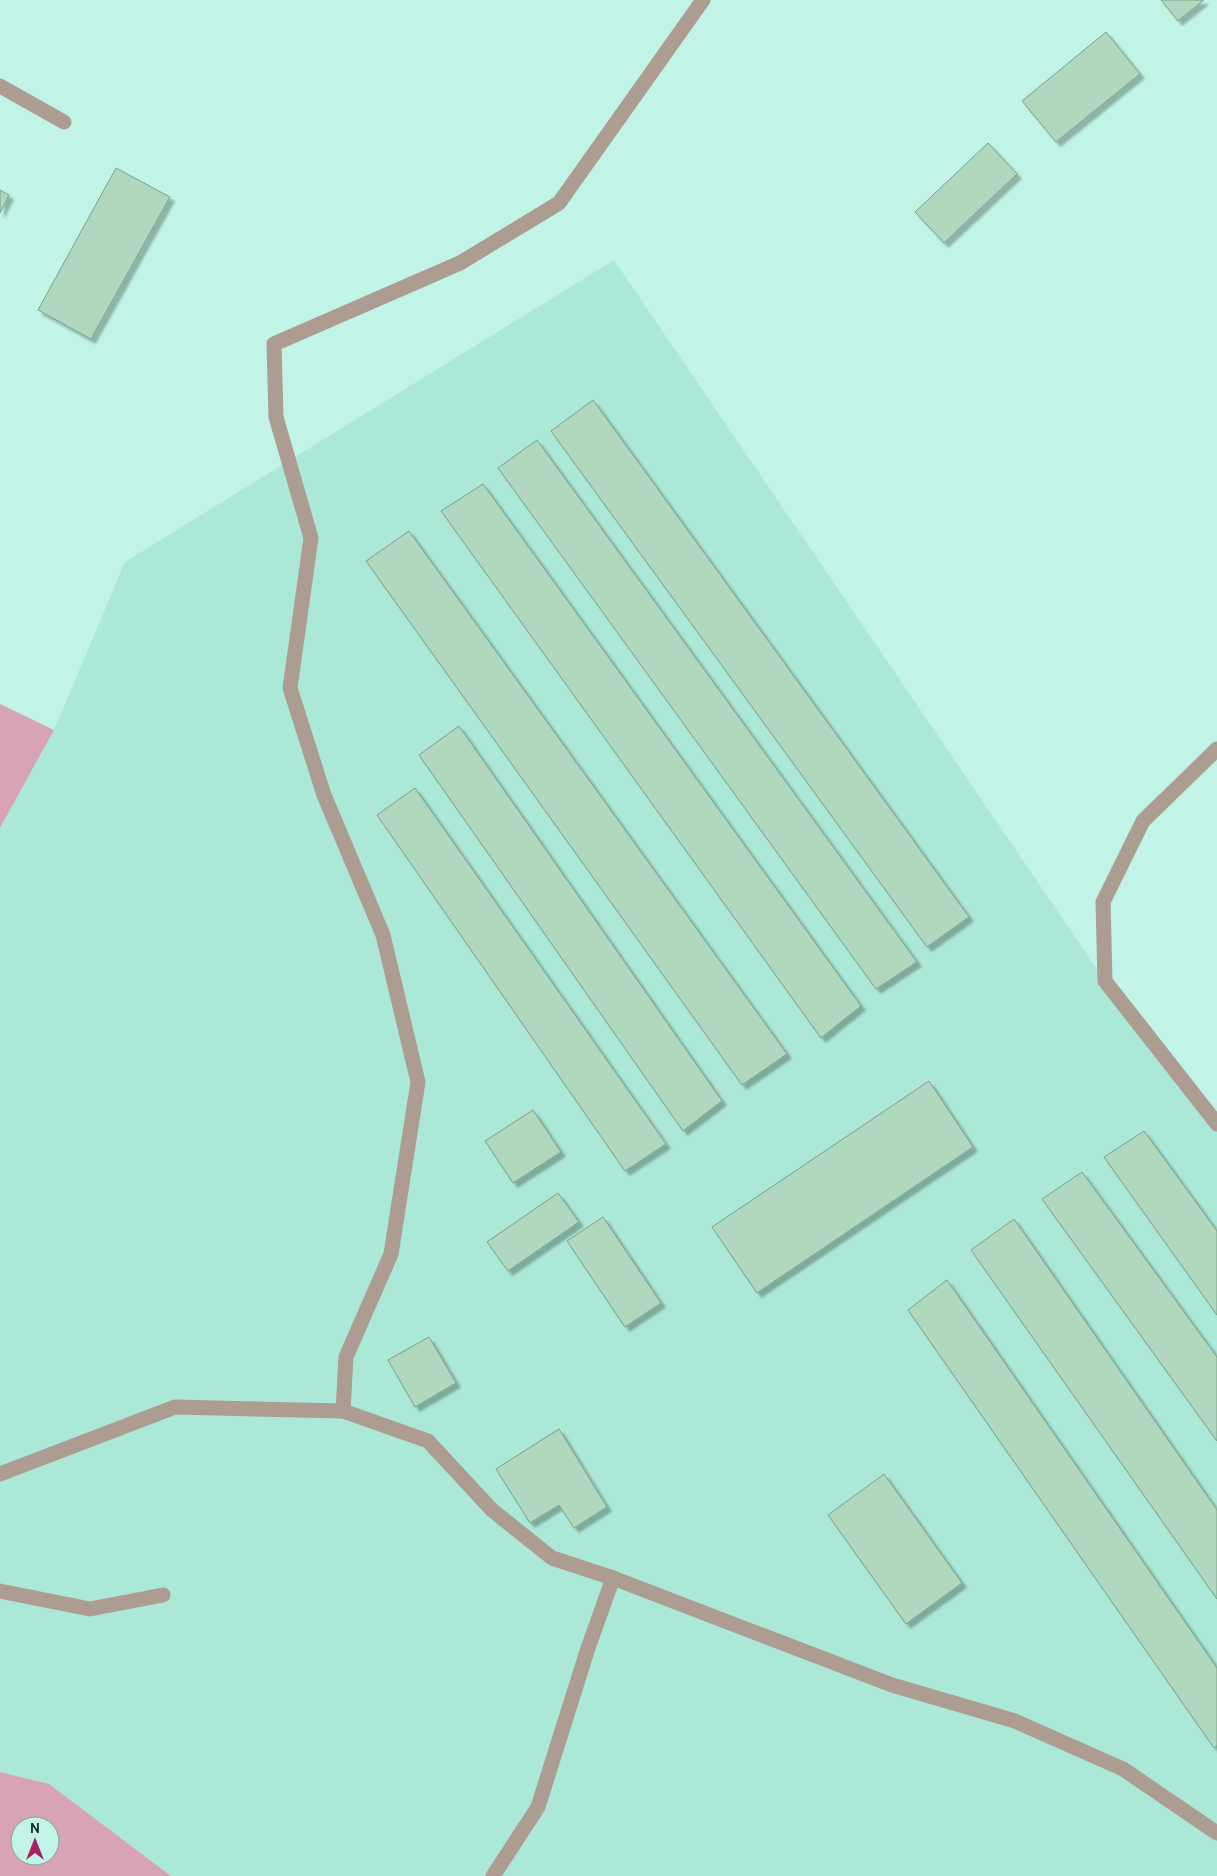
<svg xmlns="http://www.w3.org/2000/svg" width="1217" height="1876" font-family="Cabin,sans-serif">
	<style>
		.built { fill: #ace8d8; fill-rule: evenodd }
		.green { fill: #d8a4b5; fill-rule: evenodd }
		.building { fill: #afd8be; stroke: #7aa189; filter: url(#shadow) }
		.lines { fill: none; stroke-linecap: round; stroke-linejoin: round }
		.minor { stroke: #ac9c91; stroke-width: 15 }
	</style>
	<defs>
		<filter id="shadow"><feDropShadow dx="4.5" dy="4.5" stdDeviation="1" flood-color="#0004"/></filter>
	</defs>
	<rect width="100%" height="100%" fill="#c1f4e6"/>
	<path class="built" d="M614,260l491,721 112,143v107l-73,-100 -40,26 113,158v42l-135,-185 -40,27 175,242v69l-203,-290 -43,30 246,349v69l-308,-358 305,438 3,-2v130h-1046l-122,-92 -49,-12v-944l54,-98 71,-168zM593,401l376,515 -42,31 -376,-516zM537,440l380,521v1l-42,26 -377,-519zM482,484l379,522 -40,32 -380,-526zM409,531l378,523 -44,30 -377,-523zM459,726l262,375 -38,30 -264,-376zM415,788l251,355 -41,27 -248,-355zM532,1110l29,42 -48,31 -28,-42zM558,1193l20,29 -71,49 -19,-29zM567,1241l94,62 -36,24zM429,1337l27,46 -41,24 -27,-46zM559,1430l48,77 -33,21 -15,-23 -29,18 -34,-54zM883,1474l79,109 -56,40 -78,-108z"/>
	<g class="green">
		<path d="M0,704l54,26 -54,98z"/>
		<path d="M0,1772l49,12 122,92h-171zM20,1826h30v30h-30z"/>
	</g>
	<g class="building">
		<path d="M1161,0h43l-26,21z"/>
		<path d="M1106,32l34,42 -84,68 -34,-41z"/>
		<path d="M988,143l29,31 -73,69 -29,-31z"/>
		<path d="M116,168l54,29 -79,142 -53,-29z"/>
		<path d="M0,190l9,5 -9,18z"/>
		<path d="M593,400l376,517 -42,30 -376,-516z"/>
		<path d="M537,440l380,522 -41,27 -378,-521z"/>
		<path d="M483,484l378,522 -40,32 -380,-527z"/>
		<path d="M409,531l378,523 -45,31 -376,-524z"/>
		<path d="M459,726l263,375 -39,30 -264,-376z"/>
		<path d="M415,788l251,356 -41,27 -248,-356z"/>
		<path d="M929,1081l44,66 -216,146 -45,-66z"/>
		<path d="M533,1110l28,42 -48,31 -28,-42z"/>
		<path d="M1144,1131l73,100v84l-113,-158z"/>
		<path d="M1082,1172l135,185v84l-175,-242z"/>
		<path d="M558,1193l21,29 -71,49 -21,-29z"/>
		<path d="M603,1217l58,86 -36,24 -58,-86z"/>
		<path d="M1014,1219l203,291v89l-246,-349z"/>
		<path d="M947,1280l270,388v78l-3,2 -306,-438z"/>
		<path d="M429,1337l27,46 -41,24 -27,-47z"/>
		<path d="M559,1429l48,78 -33,21 -15,-23 -29,18 -34,-54z"/>
		<path d="M884,1474l78,109 -56,41 -78,-109z"/>
	</g>
	<g class="lines">
		<g class="minor">
			<path d="M0,86l64,36"/>
			<path d="M1217,749l-74,72 -40,81 2,79 112,143"/>
			<path d="M343,1411l3,-54 45,-103 27,-172 -35,-147 -59,-140 -34,-107 21,-150 -35,-121 -2,-73 186,-81 99,-60 144,-203"/>
			<path d="M0,1474l175,-67 168,4 85,30 64,69 60,48 61,20"/>
			<path d="M0,1591l90,18 73,-14"/>
			<path d="M493,1876l45,-69 50,-159 25,-70 279,107 123,36 108,48 94,64"/>
		</g>
	</g>
	<g transform="translate(35 1841)"><circle r="24" fill="#c1f4e6" stroke="#7ba298"/>
	<path d="M0-4L9 19L0 12L-9 19Z" fill="#a91f63"/>
	<text y="-8" font-size="14" font-weight="bold" text-anchor="middle" fill="#132722">N</text>
	</g>
</svg>
